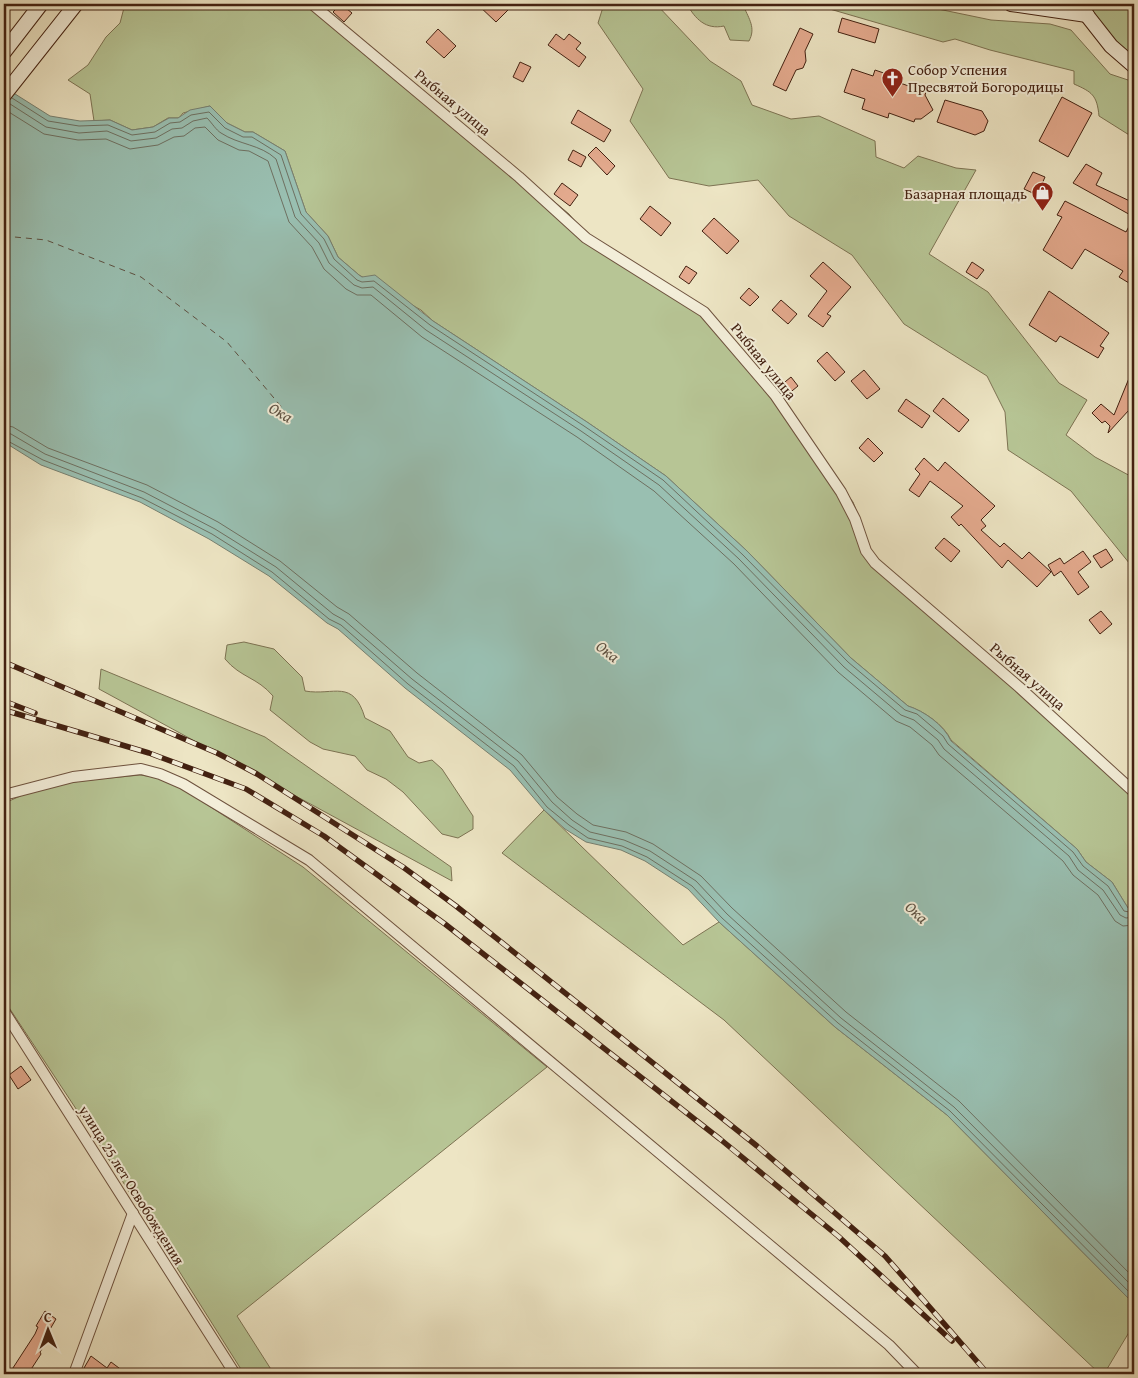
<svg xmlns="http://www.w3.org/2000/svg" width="1138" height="1378" font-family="'Gentium Book Plus',serif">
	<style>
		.green { fill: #b7c595; stroke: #7d7353 }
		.water { fill: #99bfb1; stroke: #778071 }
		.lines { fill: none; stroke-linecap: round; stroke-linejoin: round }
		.shore { stroke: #6e7061; stroke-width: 1 }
		.ferry { stroke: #5d5041; stroke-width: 1; stroke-dasharray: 6 5; stroke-linecap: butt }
		.building { fill: #e4aa8e; stroke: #432111 }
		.street-casing { stroke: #6e523e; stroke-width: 12 }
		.secondary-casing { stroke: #432111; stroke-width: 16 }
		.street { stroke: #f3eed9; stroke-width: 10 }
		.secondary { stroke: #f3eed9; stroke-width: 14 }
		.rail-casing { stroke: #432111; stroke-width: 5.5 }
		.rail { stroke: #f3eed9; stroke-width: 4; stroke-dasharray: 11; stroke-linecap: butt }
		.labels { text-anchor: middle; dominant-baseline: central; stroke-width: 4; stroke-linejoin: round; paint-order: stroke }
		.poi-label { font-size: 15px; fill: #432111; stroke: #f3eed9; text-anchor: start }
		.street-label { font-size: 15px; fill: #432111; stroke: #f3eed9 }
		.water-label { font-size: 16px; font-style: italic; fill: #5d5041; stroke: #f3eed9 }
	</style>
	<rect width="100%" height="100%" fill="#ede5c4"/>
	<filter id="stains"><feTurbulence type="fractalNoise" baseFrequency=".004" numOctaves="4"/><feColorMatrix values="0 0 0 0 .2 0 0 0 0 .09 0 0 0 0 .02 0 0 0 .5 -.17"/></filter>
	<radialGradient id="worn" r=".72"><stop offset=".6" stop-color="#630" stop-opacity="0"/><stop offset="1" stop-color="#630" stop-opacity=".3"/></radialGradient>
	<g class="green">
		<path d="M125,4h192l203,169 49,41 16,19 122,76 146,193c9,21 10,40 25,57l256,227v119l-6,3 -16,-26 -26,-20 -9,-13 -126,-109c-7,-15 -27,-29 -43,-34l-57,-48 -104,-107 -81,-75 -79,-54 -154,-101 -12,-11 -62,-35 -21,-18 -10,-21 -22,-24 -21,-61 -32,-19h-8l-18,-9 -17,-17 -27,7 -4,5h-11l-15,9 -21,3 -22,-10 -16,1 -4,-27 -22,-14 20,-15 18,-28 14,-14z"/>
		<path d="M604,4h52l54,57 31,20 11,24 39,14 28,-3 56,25 1,16 28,11 14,-12 38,12 20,2 -47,84 59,38 71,91 28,17 -21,35 29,22 39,21v91l-63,-78 -63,-41 -3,-38 -18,-36 -83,-52 -52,-69 -63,-39 -31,-36 -49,6 -40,-8 -39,-57 13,-32 -45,-66z"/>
		<path d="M687,4h59l-2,3c5,12 12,21 5,34l-19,-1 -6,-14c-18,4 -29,-7 -37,-22z"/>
		<path d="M764,4h150l77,16 59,4 21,6 39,44 24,8v56l-35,-22c-2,-21 -7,-24 -25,-32v-13l-84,-21 -35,-11 -12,3 -127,-37 -22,-1 -8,4z"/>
		<path d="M1088,4h46v50c-19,-6 -34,-34 -46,-50z"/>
		<path d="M244,642l30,7 28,28 3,14c29,5 48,-13 60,27l25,13 18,26 11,6 13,-3 10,9 31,47v13l-15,9 -16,-4 -39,-42 -17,-13 -19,-9 -12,-14 -32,-7 -13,-7 -40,-32 3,-14c-16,-19 -32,-18 -48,-37l2,-14z"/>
		<path d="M101,669l164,68 186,130 1,14 -353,-192z"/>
		<path d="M140,775l21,3 19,9 123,80 244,200 -310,249 37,58h-30l-150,-238 -90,-136v-196c40,-23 90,-24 136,-29z"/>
		<path d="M544,810l139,135 36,-23 116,105 112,88 187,189v20l-30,50h-4l-376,-354 -222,-167z"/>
	</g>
	<path class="water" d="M4,87l46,29 30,5 30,-1 22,10 21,-3 16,-9h9l12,-8 20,-4 17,17 18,9h8l32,19 21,61 22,24 10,21 21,18 3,2 13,-2 58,46 154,101 79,54 81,75 104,107 57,48c16,5 36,19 43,35l126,108 9,13 26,20 16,26 6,-3v399l-187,-189 -112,-88 -116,-105 -31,-33 -43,-28 -24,-11 -35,-8 -21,-13 -21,-19 -34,-40 -105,-82 -67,-59 -11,-6 -58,-47 -60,-37 -69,-37 -99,-37 -37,-23z"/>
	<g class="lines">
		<g class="shore">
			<path d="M12,98l36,23 31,5 29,-1 24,10 23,-3 15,-9 10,-1 11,-7 18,-3 16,16 18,9h9l29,18 20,59 23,25 10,20 23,21 5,2 12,-1 56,44 154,101 79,54 80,75 105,107 57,48 12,4 26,22 5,8 125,108 10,14 25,20 16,25 5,1 5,-2"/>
			<path d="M7,102l39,25 33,6 28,-2 24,10 25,-3 16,-9 10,-1 11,-7 14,-3c5,5 9,12 14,15 18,12 39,11 55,26l19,58 24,26 10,20 25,22 8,3 11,-1 53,43 155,101 78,54 80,74 105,108 57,48 13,5 24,20 6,9 125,107 9,14 25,20 17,25 6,3 8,-1"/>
			<path d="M4,109l40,25 34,6 28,-1 24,10 28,-4 16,-8 10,-1 11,-8 10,-1 13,13 21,10 10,1 19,10 21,61 23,25 12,22 22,20 11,6h14l51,42 155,100 77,54 80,73 104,108 58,49 14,6 22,18 7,10 124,106 10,14 25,20 17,26 8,5 11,-1"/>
			<path d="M4,425l9,2 35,21 99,37 71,37 62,39 57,46 12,7 68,59 105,82 35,42 20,17 16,11 33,7 27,12 48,32 31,32 114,104 113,89 175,177"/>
			<path d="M4,432l7,2 34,20 99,38 71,37 61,38 57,47 11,6 68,59 106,82 34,41 20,18 18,12 34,8 26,11 46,30 31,33 114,104 113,89 180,181"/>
			<path d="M4,439l39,21 99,38 70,36 60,38 57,47 12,6 67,59 106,82 33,41 22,18 19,13 34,8 25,11 45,29 30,32 116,105 112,88 184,186"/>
		</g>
		<path class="ferry" d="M4,236l42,4 95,37 86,65 62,74"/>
	</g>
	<g class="building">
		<path d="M341,4l11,9 -8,9 -11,-10z"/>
		<path d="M477,4h37l-18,18z"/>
		<path d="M842,18l37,11 -4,14 -37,-11z"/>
		<path d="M800,28l13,6 -8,17 1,10 -3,7 -7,2 -10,21 -13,-6z"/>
		<path d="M438,29l18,17 -12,12 -18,-16z"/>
		<path d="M556,34l8,6 5,-6 12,9 -5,6 10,8 -7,10 -31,-22z"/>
		<path d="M520,62l11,5 -8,15 -10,-5z"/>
		<path d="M852,69l21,7 2,-6 26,9 -1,4 26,9 -1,3 8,15 -12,9h-6l-1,3 -25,-9 -1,5 -26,-9 3,-10 -21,-7z"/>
		<path d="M1062,97l30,16 -24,44 -29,-16z"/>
		<path d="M945,100l37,11 6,10 -4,10 -9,4 -38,-13z"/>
		<path d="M578,110l33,20 -7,12 -33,-19z"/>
		<path d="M596,147l19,19 -8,9 -19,-20z"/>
		<path d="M573,150l13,7 -5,10 -13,-7z"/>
		<path d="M1086,164l16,9 -6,12 38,18v14l-61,-34z"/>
		<path d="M1033,172l12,5 -8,18 -13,-6z"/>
		<path d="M562,183l16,12 -8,11 -16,-12z"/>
		<path d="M1065,201l61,31 8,-15v69l-15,-9 4,-6 -38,-22 -13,20 -29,-19 19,-33 -5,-2z"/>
		<path d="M650,206l21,17 -10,13 -21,-17z"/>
		<path d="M714,218l25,23 -12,13 -25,-23z"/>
		<path d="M823,262l28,25 -24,27 4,2 -8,11 -15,-11 19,-25 -17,-15z"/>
		<path d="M972,262l12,8 -7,9 -11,-7z"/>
		<path d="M686,266l11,7 -8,11 -10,-7z"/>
		<path d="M749,288l10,9 -9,9 -10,-8z"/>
		<path d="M1049,291l60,42 -9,13 4,2 -6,10 -38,-22 -4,6 -27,-17z"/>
		<path d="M781,300l16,14 -9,10 -16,-14z"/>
		<path d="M827,352l18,20 -10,9 -18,-20z"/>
		<path d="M1134,366v48l-5,-4 -21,23 2,-7 -5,-5 -3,2 -10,-10 9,-9 13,11z"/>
		<path d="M864,370l16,19 -13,10 -16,-18z"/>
		<path d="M791,377l7,9 -11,9 -7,-9z"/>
		<path d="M943,398l26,22 -10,12 -26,-21z"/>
		<path d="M906,399l24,17 -8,12 -24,-17z"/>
		<path d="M868,438l15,15 -9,9 -15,-14z"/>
		<path d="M924,458l14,13 7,-9 50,44 -14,14 5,6 -5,4 19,17 4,-4 18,16 7,-7 22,20 -14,15 -29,-27 -6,8 -41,-44 -2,2 -8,-9 12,-11 -33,-25 -11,16 -10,-7 11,-16 -5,-5z"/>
		<path d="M944,538l16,13 -9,11 -16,-14z"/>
		<path d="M1106,549l7,11 -12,8 -8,-12z"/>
		<path d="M1083,551l8,11 -13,10 11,15 -11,8 -17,-24 -7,5 -6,-11 12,-7 4,6z"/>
		<path d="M1101,611l11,13 -12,10 -11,-14z"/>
		<path d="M21,1066l10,14 -13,9 -9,-14z"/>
		<path d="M45,1311l11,8 -7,12 3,2 -12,19 1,2 -13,20h-19l26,-40 3,-7 -2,-1z"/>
		<path d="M91,1356l16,12 4,-6 16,12h-34l-9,-6z"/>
	</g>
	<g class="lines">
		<defs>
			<g id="street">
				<path d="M312,4l207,173 67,61 118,74 71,83 66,97 14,27 11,32 9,12 144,124 115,105"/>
				<path d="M4,795l69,-18 68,-8 19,5 23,10 126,76 580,485 28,29"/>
				<path d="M4,1011l231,363"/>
				<path d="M74,1374l59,-161"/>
			</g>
			<g id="secondary">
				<path d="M1011,4l76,11"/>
				<path d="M1078,4l33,42 23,20"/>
				<path d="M4,52l37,-48"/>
				<path d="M4,95l72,-91"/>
			</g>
		</defs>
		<use href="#street" class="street-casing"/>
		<use href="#secondary" class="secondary-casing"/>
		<use href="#street" class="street"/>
		<use href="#secondary" class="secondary"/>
		<defs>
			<g id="rail">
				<path d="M4,662l213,91 40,21 146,93 53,39 301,240 128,110 103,118"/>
				<path d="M4,701l31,12"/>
				<path d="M4,710l145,43 97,36 78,47 121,88 275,215 118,97 114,105"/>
			</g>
		</defs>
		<use href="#rail" class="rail-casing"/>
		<use href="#rail" class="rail"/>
	</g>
	<defs>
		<symbol id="church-pin" viewBox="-11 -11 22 30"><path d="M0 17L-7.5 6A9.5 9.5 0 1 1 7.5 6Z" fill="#8f2418" stroke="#f3eed9"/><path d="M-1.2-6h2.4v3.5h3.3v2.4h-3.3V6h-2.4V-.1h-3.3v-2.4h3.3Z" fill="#fff"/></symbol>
		<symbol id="shop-pin" viewBox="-11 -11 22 30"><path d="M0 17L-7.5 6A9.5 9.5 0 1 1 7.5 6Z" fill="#8f2418" stroke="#f3eed9"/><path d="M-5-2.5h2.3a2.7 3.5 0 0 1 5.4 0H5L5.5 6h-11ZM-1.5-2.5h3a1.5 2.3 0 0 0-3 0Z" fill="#fff"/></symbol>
	</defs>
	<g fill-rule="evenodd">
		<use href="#church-pin" x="880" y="66" width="25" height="34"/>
		<use href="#shop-pin" x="1030" y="180" width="25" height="34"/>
	</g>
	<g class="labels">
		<g class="poi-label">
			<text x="908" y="69">Собор Успения<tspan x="908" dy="17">Пресвятой Богородицы</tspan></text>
			<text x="1027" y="193" text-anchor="end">Базарная площадь</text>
		</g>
		<g class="street-label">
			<text transform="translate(453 102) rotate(40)">Рыбная улица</text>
			<text transform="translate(764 361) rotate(51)">Рыбная улица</text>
			<text transform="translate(1028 676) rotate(41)">Рыбная улица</text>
			<text transform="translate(132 1185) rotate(58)">улица 25 лет Освобождения</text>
		</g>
		<g class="water-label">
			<text transform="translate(281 412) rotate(30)">Ока</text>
			<text transform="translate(608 651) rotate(38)">Ока</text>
			<text transform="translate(917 912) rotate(43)">Ока</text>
		</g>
	</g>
	<rect width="1138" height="1378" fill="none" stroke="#ede5c4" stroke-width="20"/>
	<rect x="5" y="5" width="1128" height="1368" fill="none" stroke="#432111" stroke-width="2.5"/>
	<rect x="10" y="10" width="1118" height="1358" fill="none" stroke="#432111"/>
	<g transform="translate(48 1330) rotate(359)" stroke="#f3eed9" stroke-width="4" paint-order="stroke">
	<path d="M0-4L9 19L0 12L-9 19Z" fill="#432111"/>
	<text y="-8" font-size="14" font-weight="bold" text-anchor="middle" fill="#432111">С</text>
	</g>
	<rect width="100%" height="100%" filter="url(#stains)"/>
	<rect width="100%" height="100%" fill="url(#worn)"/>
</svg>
